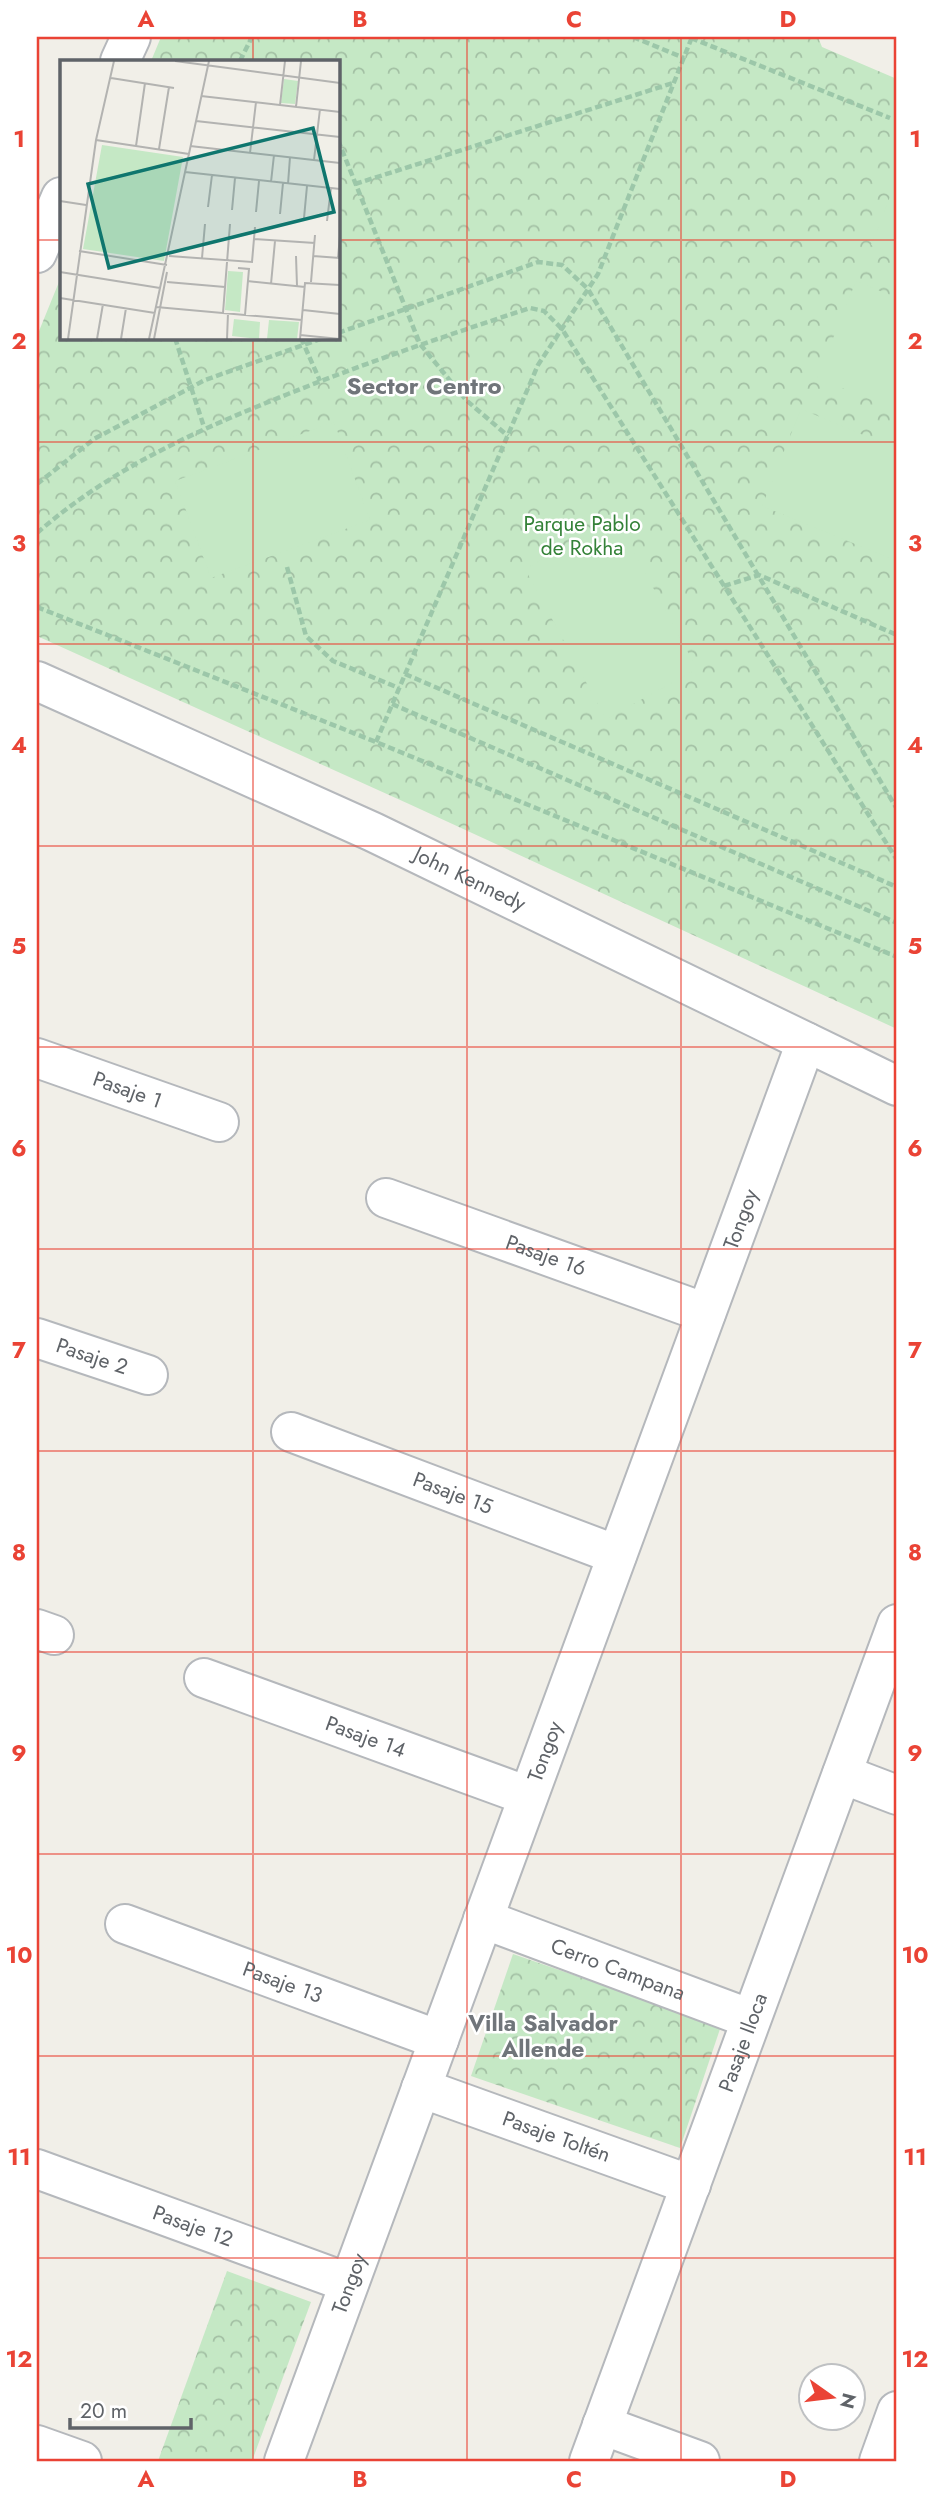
<svg xmlns="http://www.w3.org/2000/svg" width="934" height="2498" font-family="Jost,sans-serif">
	<style>
		.forest { fill: url(#forest-crowns) }
		.pitch { fill: #c5e8c5 }
		.lines { fill: none; stroke-linecap: round; stroke-linejoin: round }
		.minor-casing { stroke: #b5b8bc; stroke-width: 42 }
		.tertiary-casing { stroke: #b5b8bc; stroke-width: 42 }
		.path { stroke: #9cc7a9; stroke-width: 4.5; stroke-dasharray: 7 3.5; stroke-linecap: butt }
		.minor { stroke: #fff; stroke-width: 38 }
		.tertiary { stroke: #fff; stroke-width: 38 }
		.grid { fill: none; stroke: #ea4335; stroke-width: 2; stroke-opacity: 0.55 }
		.labels { text-anchor: middle; dominant-baseline: central; stroke-width: 5; stroke-linejoin: round; paint-order: stroke }
		.park-label { font-size: 21px; fill: #348238; stroke: #fff }
		.street-label { font-size: 21px; fill: #5f6368; stroke: #fff }
		.neighbourhood-label { font-size: 23px; font-weight: bold; fill: #70757a; stroke: #fff }
		.quarter-label { font-size: 24px; font-weight: bold; fill: #70757a; stroke: #fff }
		.inset-road { fill: none; stroke: #b3b3b1; stroke-width: 2 }
		.view { fill: #0f766e; fill-opacity: 0.15; stroke: #0f766e; stroke-width: 3.5 }
		.inset-edge { fill: none; stroke: #5f6368; stroke-width: 3.5 }
		.neatline { fill: none; stroke: #ea4335; stroke-width: 2.5 }
		.grid-label { font-size: 23px; text-anchor: middle; font-weight: bold; fill: #ea4335 }
	</style>
	<defs>
		<pattern id="forest-crowns" width="20" height="18" patternUnits="userSpaceOnUse" patternTransform="scale(1.75)"><rect width="20" height="18" fill="#c5e8c5"/><path d="M2 6a3 3 0 1 1 6 0M12 15a3 3 0 1 1 6 0" fill="none" stroke="#a3c0a4"/></pattern>
	</defs>
	<rect width="100%" height="100%" fill="#f1efe8"/>
	<g class="forest">
		<path d="M161,37h657l4,10 75,32v950l-488,-225 -372,-168v-300l24,-59v61h277v-277h-187z"/>
		<path d="M513,1954l208,72 -41,122 -209,-72z"/>
		<path d="M227,2271l84,31 -59,159h-94z"/>
	</g>
	<g class="pitch">
		<path d="M897,179v76l-26,-10z"/>
		<path d="M856,281l41,17v112l-80,-32z"/>
		<path d="M801,409l96,40v112l-135,-55z"/>
		<path d="M334,422l36,98 -159,58 -36,-97z"/>
		<path d="M616,519l81,150 -91,50 -81,-150z"/>
	</g>
	<g class="lines">
		<defs>
			<g id="minor">
				<path d="M120,61l11,-24"/>
				<path d="M37,253l24,-56"/>
				<path id="s1" d="M37,1058l182,64"/>
				<path id="s2" d="M386,1198l320,115"/>
				<path id="s3" d="M37,1338l111,37"/>
				<path id="s4" d="M291,1432l326,123"/>
				<path d="M37,1629l17,6"/>
				<path id="s5" d="M204,1678l324,118"/>
				<path d="M842,1774l55,21"/>
				<path id="s6" d="M483,1919l268,100"/>
				<path id="s7" d="M125,1924l314,116"/>
				<path id="s8" d="M421,2088l270,97"/>
				<path id="s9" d="M37,2169l312,114"/>
				<path d="M602,2425l98,36"/>
				<path d="M37,2445l45,16"/>
				<path id="s10" d="M284,2461l522,-1419"/>
				<path id="s11" d="M589,2461l308,-837"/>
				<path d="M879,2461l18,-50"/>
			</g>
			<g id="tertiary">
				<path id="s12" d="M37,681l336,151 524,254"/>
			</g>
		</defs>
		<use href="#minor" class="minor-casing"/>
		<use href="#tertiary" class="tertiary-casing"/>
		<g class="path">
			<path d="M633,37l51,21"/>
			<path d="M691,38l199,80"/>
			<path d="M240,61l12,-24"/>
			<path d="M338,140l82,204 46,56 42,36"/>
			<path d="M355,184l318,-101"/>
			<path d="M338,333l200,-71 24,3 26,24 309,520"/>
			<path d="M175,338l29,89"/>
			<path d="M301,338l19,43"/>
			<path d="M37,484l57,-45 111,-59 118,-42"/>
			<path d="M37,533c76,-66 159,-102 251,-139 80,-32 160,-59 242,-86l14,3 18,18 335,531"/>
			<path d="M287,567l19,69 27,25 66,27"/>
			<path d="M724,586l35,-11 138,60"/>
			<path d="M37,607l339,135 521,215"/>
			<path d="M405,674l492,213"/>
			<path d="M392,704l505,219"/>
			<path d="M376,742l162,-377 60,-91 94,-237"/>
		</g>
		<use href="#minor" class="minor"/>
		<use href="#tertiary" class="tertiary"/>
	</g>
	<path class="grid" d="M253,37v24M467,37v2424M681,37v2424M37,240h24M338,240h559M253,338v2123M37,442h860M37,644h860M37,846h860M37,1047h860M37,1249h860M37,1451h860M37,1652h860M37,1854h860M37,2056h860M37,2258h860"/>
	<g class="labels">
		<g class="park-label">
			<text x="582" y="524">Parque Pablo<tspan x="582" dy="24">de Rokha</tspan></text>
		</g>
		<g class="street-label">
			<text stroke="none"><textPath href="#s12" startOffset="476">John Kennedy</textPath></text>
			<text stroke="none"><textPath href="#s1" startOffset="96">Pasaje 1</textPath></text>
			<text stroke="none"><textPath href="#s10" startOffset="1323">Tongoy</textPath></text>
			<text stroke="none"><textPath href="#s2" startOffset="170">Pasaje 16</textPath></text>
			<text stroke="none"><textPath href="#s3" startOffset="58">Pasaje 2</textPath></text>
			<text stroke="none"><textPath href="#s4" startOffset="173">Pasaje 15</textPath></text>
			<text stroke="none"><textPath href="#s5" startOffset="172">Pasaje 14</textPath></text>
			<text stroke="none"><textPath href="#s10" startOffset="756">Tongoy</textPath></text>
			<text stroke="none"><textPath href="#s6" startOffset="144">Cerro Campana</textPath></text>
			<text stroke="none"><textPath href="#s7" startOffset="168">Pasaje 13</textPath></text>
			<text stroke="none"><textPath href="#s11" startOffset="446">Pasaje Iloca</textPath></text>
			<text stroke="none"><textPath href="#s8" startOffset="144">Pasaje Toltén</textPath></text>
			<text stroke="none"><textPath href="#s9" startOffset="166">Pasaje 12</textPath></text>
			<text stroke="none"><textPath href="#s10" startOffset="189">Tongoy</textPath></text>
		</g>
		<g class="neighbourhood-label">
			<text x="543" y="2023">Villa Salvador<tspan x="543" dy="26">Allende</tspan></text>
		</g>
		<g class="quarter-label">
			<text x="424" y="385">Sector Centro</text>
		</g>
	</g>
	<g transform="translate(60 60)">
		<rect width="280" height="280" fill="#f1efe8"/>
		<path d="M224,19l14,2 -3,23 -14,-1zM42,85l81,12 -19,104 -81,-12zM168,211l15,1 -3,40 -15,-2zM209,260l30,2 -2,17h-30z" fill="#c5e8c5"/>
		<path d="M174,259l26,3 -1,17 -27,-3z" fill="#c5e8c5"/>
		<path class="inset-road" d="M115,1l165,22M51,18l63,10M141,36l139,16M220,45l5,-44M236,47l5,-46M136,61l144,16M36,80l93,14M76,86l9,-63M130,86l150,17M99,89l10,-62M190,93l6,-51M254,100l6,-51M125,112l155,17M211,122l3,-27M228,124l2,-27M0,141l26,4M148,147l4,-32M172,150l3,-32M196,152l3,-31M220,154l3,-31M244,158l3,-32M267,161l4,-33M194,179l61,4M19,191l88,14M109,196l83,6 3,-35M236,196l1,30M253,196l27,2M142,198l3,-34M278,198l2,-22M178,208l11,1 -4,46M0,212l100,16M187,221l58,6M107,222l58,5M251,222l4,-47M211,224l4,-43M0,238l95,15M96,247l146,13M243,250l37,4M163,253l7,-89M240,275l40,4M8,279l28,-199 18,-79M37,279l6,-35M61,279l5,-31M89,279l60,-278M94,279l13,-67M167,279l1,-26M240,279l5,-56 35,2"/>
		<path class="view" d="M253,68l21,84 -225,56 -21,-84z"/>
		<rect width="280" height="280" class="inset-edge"/>
	</g>
	<rect width="934" height="2498" fill="none" stroke="#ffffff" stroke-width="77"/>
	<g transform="translate(832 2397) rotate(104)"><circle r="33" fill="#ffffff" stroke="#bfc1c3" stroke-width="2"/>
	<path d="M0-5L12 26L0 18L-12 26Z" fill="#ea4335"/>
	<text y="-10" font-size="19" font-weight="bold" text-anchor="middle" fill="#5f6368">N</text>
	</g>
	<path d="M70 2418v10h121v-10" fill="none" stroke="#5f6368" stroke-width="3.5"/>
	<text x="80" y="2418" font-size="21" fill="#5f6368" stroke="#ffffff" stroke-width="5" paint-order="stroke">20 m</text>
	<rect x="38" y="38" width="857" height="2422" class="neatline"/>
	<g class="grid-label">
		<text x="146" y="27">A</text>
		<text x="360" y="27">B</text>
		<text x="574" y="27">C</text>
		<text x="788" y="27">D</text>
		<text x="19" y="147">1</text>
		<text x="915" y="147">1</text>
		<text x="19" y="349">2</text>
		<text x="915" y="349">2</text>
		<text x="19" y="551">3</text>
		<text x="915" y="551">3</text>
		<text x="19" y="753">4</text>
		<text x="915" y="753">4</text>
		<text x="19" y="954">5</text>
		<text x="915" y="954">5</text>
		<text x="19" y="1156">6</text>
		<text x="915" y="1156">6</text>
		<text x="19" y="1358">7</text>
		<text x="915" y="1358">7</text>
		<text x="19" y="1560">8</text>
		<text x="915" y="1560">8</text>
		<text x="19" y="1761">9</text>
		<text x="915" y="1761">9</text>
		<text x="19" y="1963">10</text>
		<text x="915" y="1963">10</text>
		<text x="19" y="2165">11</text>
		<text x="915" y="2165">11</text>
		<text x="19" y="2367">12</text>
		<text x="915" y="2367">12</text>
		<text x="146" y="2487">A</text>
		<text x="360" y="2487">B</text>
		<text x="574" y="2487">C</text>
		<text x="788" y="2487">D</text>
	</g>
</svg>
